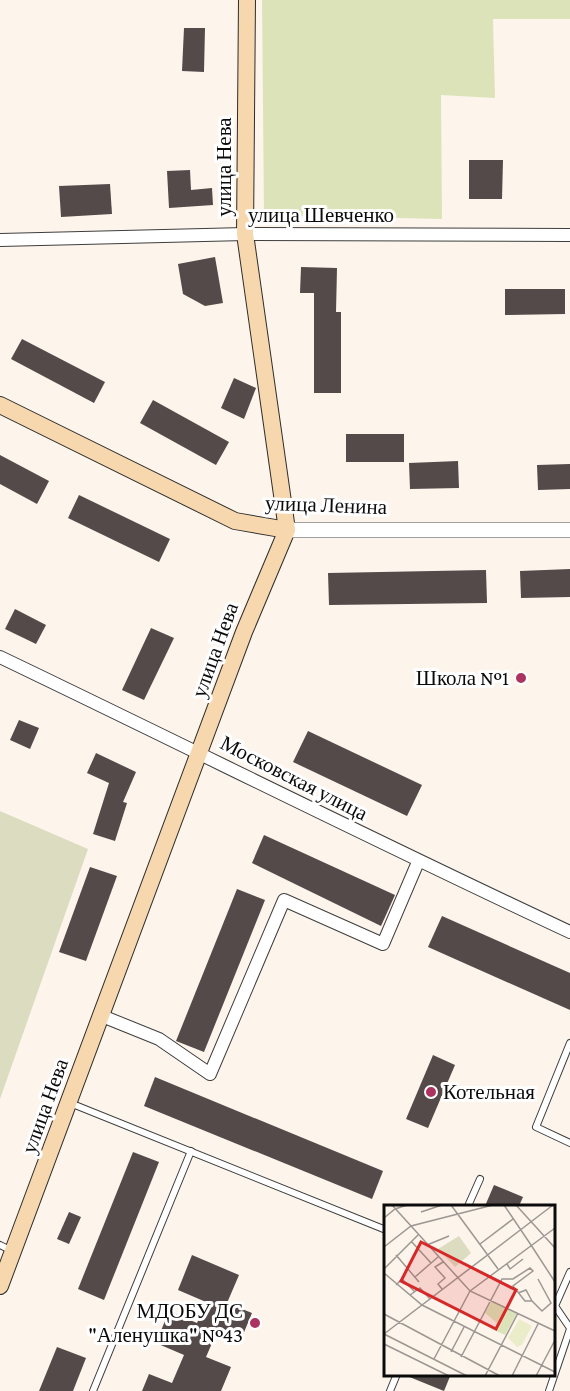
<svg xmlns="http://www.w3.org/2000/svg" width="570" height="1391" font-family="'Crimson Pro',serif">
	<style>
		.green { fill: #dde3b9 }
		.cemetery { fill: #dcdcc0 }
		.building { fill: #534a49 }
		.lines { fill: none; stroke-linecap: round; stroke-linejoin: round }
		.service-casing { stroke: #3e3e3e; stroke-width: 8 }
		.minor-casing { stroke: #3e3e3e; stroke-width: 14 }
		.tertiary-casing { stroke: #3e3e3e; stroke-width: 16 }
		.secondary-casing { stroke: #2d2d2d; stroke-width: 18 }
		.service { stroke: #fff; stroke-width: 6 }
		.minor { stroke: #fff; stroke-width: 12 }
		.tertiary { stroke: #fff; stroke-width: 15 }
		.secondary { stroke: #f7d7ad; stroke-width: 16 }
		.poi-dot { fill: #ac325f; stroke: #fff; stroke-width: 2 }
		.labels { text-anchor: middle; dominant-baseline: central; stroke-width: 6; stroke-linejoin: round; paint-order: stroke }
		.street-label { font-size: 21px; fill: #0b0b0b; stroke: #fff }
		.poi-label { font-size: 21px; fill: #0b0b0b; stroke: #fff; text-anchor: end }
		.inset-road { fill: none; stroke: #9c9792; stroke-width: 1.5 }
		.view { fill: #d62828; fill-opacity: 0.15; stroke: #d62828; stroke-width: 3 }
		.inset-edge { fill: none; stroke: #0b0b0b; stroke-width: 3 }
	</style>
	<rect width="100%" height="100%" fill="#fdf4ec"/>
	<path class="green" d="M262,0h308v19h-77l2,79 -54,-3 1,124 -178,-4z"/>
	<path class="cemetery" d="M0,811l88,38 -88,250z"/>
	<g class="building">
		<path d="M184,28h21l-1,44 -22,-1z"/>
		<path d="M469,160h34l-1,39h-33z"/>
		<path d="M190,170l1,20 21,-2 1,17 -44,3 -2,-37z"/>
		<path d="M110,184l2,30 -51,3 -2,-31z"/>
		<path d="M215,257l8,46 -18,3 -22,-12 -5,-30z"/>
		<path d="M301,267l36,1 -1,44h5v81h-27v-100h-14z"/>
		<path d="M505,289h60v25l-60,1z"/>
		<path d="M22,339l83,43 -11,21 -83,-44z"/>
		<path d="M234,378l22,10 -12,31 -23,-11z"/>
		<path d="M153,400l76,42 -13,23 -76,-42z"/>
		<rect x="346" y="434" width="58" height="28"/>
		<path d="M0,455l49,26 -12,23 -37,-20z"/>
		<path d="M458,461l1,27 -49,1 -1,-26z"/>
		<path d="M570,464v25l-32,1 -1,-25z"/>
		<path d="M79,495l91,44 -11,23 -91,-44z"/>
		<path d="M570,569v28l-49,1 -1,-27z"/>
		<path d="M486,570l1,33 -158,2 -1,-32z"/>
		<path d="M15,609l31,16 -10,19 -31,-15z"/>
		<path d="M151,628l23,10 -30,62 -22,-10z"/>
		<path d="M19,720l20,8 -9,21 -20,-9z"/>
		<path d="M308,731l114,54 -15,31 -114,-54z"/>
		<path d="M96,753l40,19 -13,30 4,1 -12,38 -22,-7 16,-51 -22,-10z"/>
		<path d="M264,835l131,60 -14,31 -129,-63z"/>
		<path d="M90,867l27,9 -31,85 -27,-9z"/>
		<path d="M237,889l28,11 -61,152 -28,-11z"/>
		<path d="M442,916l128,57v37l-142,-63z"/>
		<path d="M433,1055l22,10 -27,63 -22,-9z"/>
		<path d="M155,1077l228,94 -11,28 -228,-93z"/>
		<path d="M133,1152l26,10 -55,138 -26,-11z"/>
		<path d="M494,1185l29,12 -4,9h-34z"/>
		<path d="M69,1212l12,5 -12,27 -12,-5z"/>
		<path d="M192,1255l47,20 -12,28 25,10 -10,24 -23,-10 -13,30 25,10 -10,24h-79l7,-17 23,9 12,-28 -28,-12 13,-32 28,12 9,-21 -28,-12z"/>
		<path d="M57,1347l29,11 -13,33h-34z"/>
		<path d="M402,1374h49l-7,17z"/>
	</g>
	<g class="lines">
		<defs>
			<g id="service">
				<path d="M570,1043l-34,84 34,16"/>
				<path d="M70,1103l316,127"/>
				<path d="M468,1206l12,-27"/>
				<path d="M0,1245l10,5"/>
				<path d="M570,1272l-15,34 15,22"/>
				<path d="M93,1391l98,-240"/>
				<path d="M390,1391l7,-17"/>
				<path d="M549,1391l21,-62"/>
			</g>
			<g id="minor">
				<path d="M0,240l245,-6 325,1"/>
				<path d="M0,657c190,91 379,186 570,275"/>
				<path d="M102,1016l57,23 51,35 74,-174 99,44 35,-82"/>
			</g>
			<path id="tertiary" d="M287,530h283"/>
			<g id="secondary">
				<path d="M0,405l235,116 52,9"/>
				<path d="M0,1286l244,-654 43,-102 -42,-296 2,-234"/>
			</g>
		</defs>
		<use href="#service" class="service-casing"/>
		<use href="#minor" class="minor-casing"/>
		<use href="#tertiary" class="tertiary-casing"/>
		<use href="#secondary" class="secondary-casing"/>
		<use href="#service" class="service"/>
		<use href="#minor" class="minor"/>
		<use href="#tertiary" class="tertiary"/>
		<use href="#secondary" class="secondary"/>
	</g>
	<g class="poi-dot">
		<circle cx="521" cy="678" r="6"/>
		<circle cx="431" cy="1092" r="6"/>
		<circle cx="255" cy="1323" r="6"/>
	</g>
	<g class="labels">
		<g class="street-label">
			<text transform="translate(224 167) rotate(-90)">улица Нева</text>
			<text x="321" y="215">улица Шевченко</text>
			<text transform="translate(326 505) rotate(2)">улица Ленина</text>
			<text transform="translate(215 650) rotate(-70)">улица Нева</text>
			<text transform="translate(294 778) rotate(27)">Московская улица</text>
			<text transform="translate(45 1106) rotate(-70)">улица Нева</text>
		</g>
		<g class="poi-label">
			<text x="509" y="678">Школа №1</text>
			<text x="443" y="1092" text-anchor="start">Котельная</text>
			<text x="243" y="1311">МДОБУ ДС<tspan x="243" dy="24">"Аленушка" №43</tspan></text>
		</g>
	</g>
	<g transform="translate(384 1205)">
		<rect width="171" height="171" fill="#fdf4ec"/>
		<path d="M108,96l25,12 -12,22 -11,-5 3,-7 -12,-10z" fill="#dde3b9"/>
		<path d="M75,31l12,17 -16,14 -17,-18z" fill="#dcdcc0"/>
		<path d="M135,114l13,7 -10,19 -5,2 -9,-9z" fill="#ebecca"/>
		<path class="inset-road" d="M8,0l78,86 85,40M67,0l47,64M120,0l27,40M132,0l39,43M37,7l21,-7M0,13l11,-9 12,-4M27,36l20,22M96,39l33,-25M43,40l22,-9M147,40l24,37M0,42l27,-21 82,-21M12,50l23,27M123,59l3,5 13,-10M0,64l34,-34M0,68l38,32 133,67M31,72l23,-20M12,80l6,-6 13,13M58,84l-4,-5 7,-6 -10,-11 8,-5M86,86l85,-63M134,88l8,-3 6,11M26,90l10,-7 10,11M0,109l116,62M0,129l169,-129M0,129l83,42M0,139l65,32M67,147l13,-25M77,152l41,-78h11l17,-11 3,3 -20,15 12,15h7l10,10 9,-8 -13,-24M50,154l36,-68M101,171l33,-63M128,171l26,-52M152,171l19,-36"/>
		<path class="view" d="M37,37l95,48 -20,39 -95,-48z"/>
		<rect width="171" height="171" class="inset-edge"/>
	</g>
</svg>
